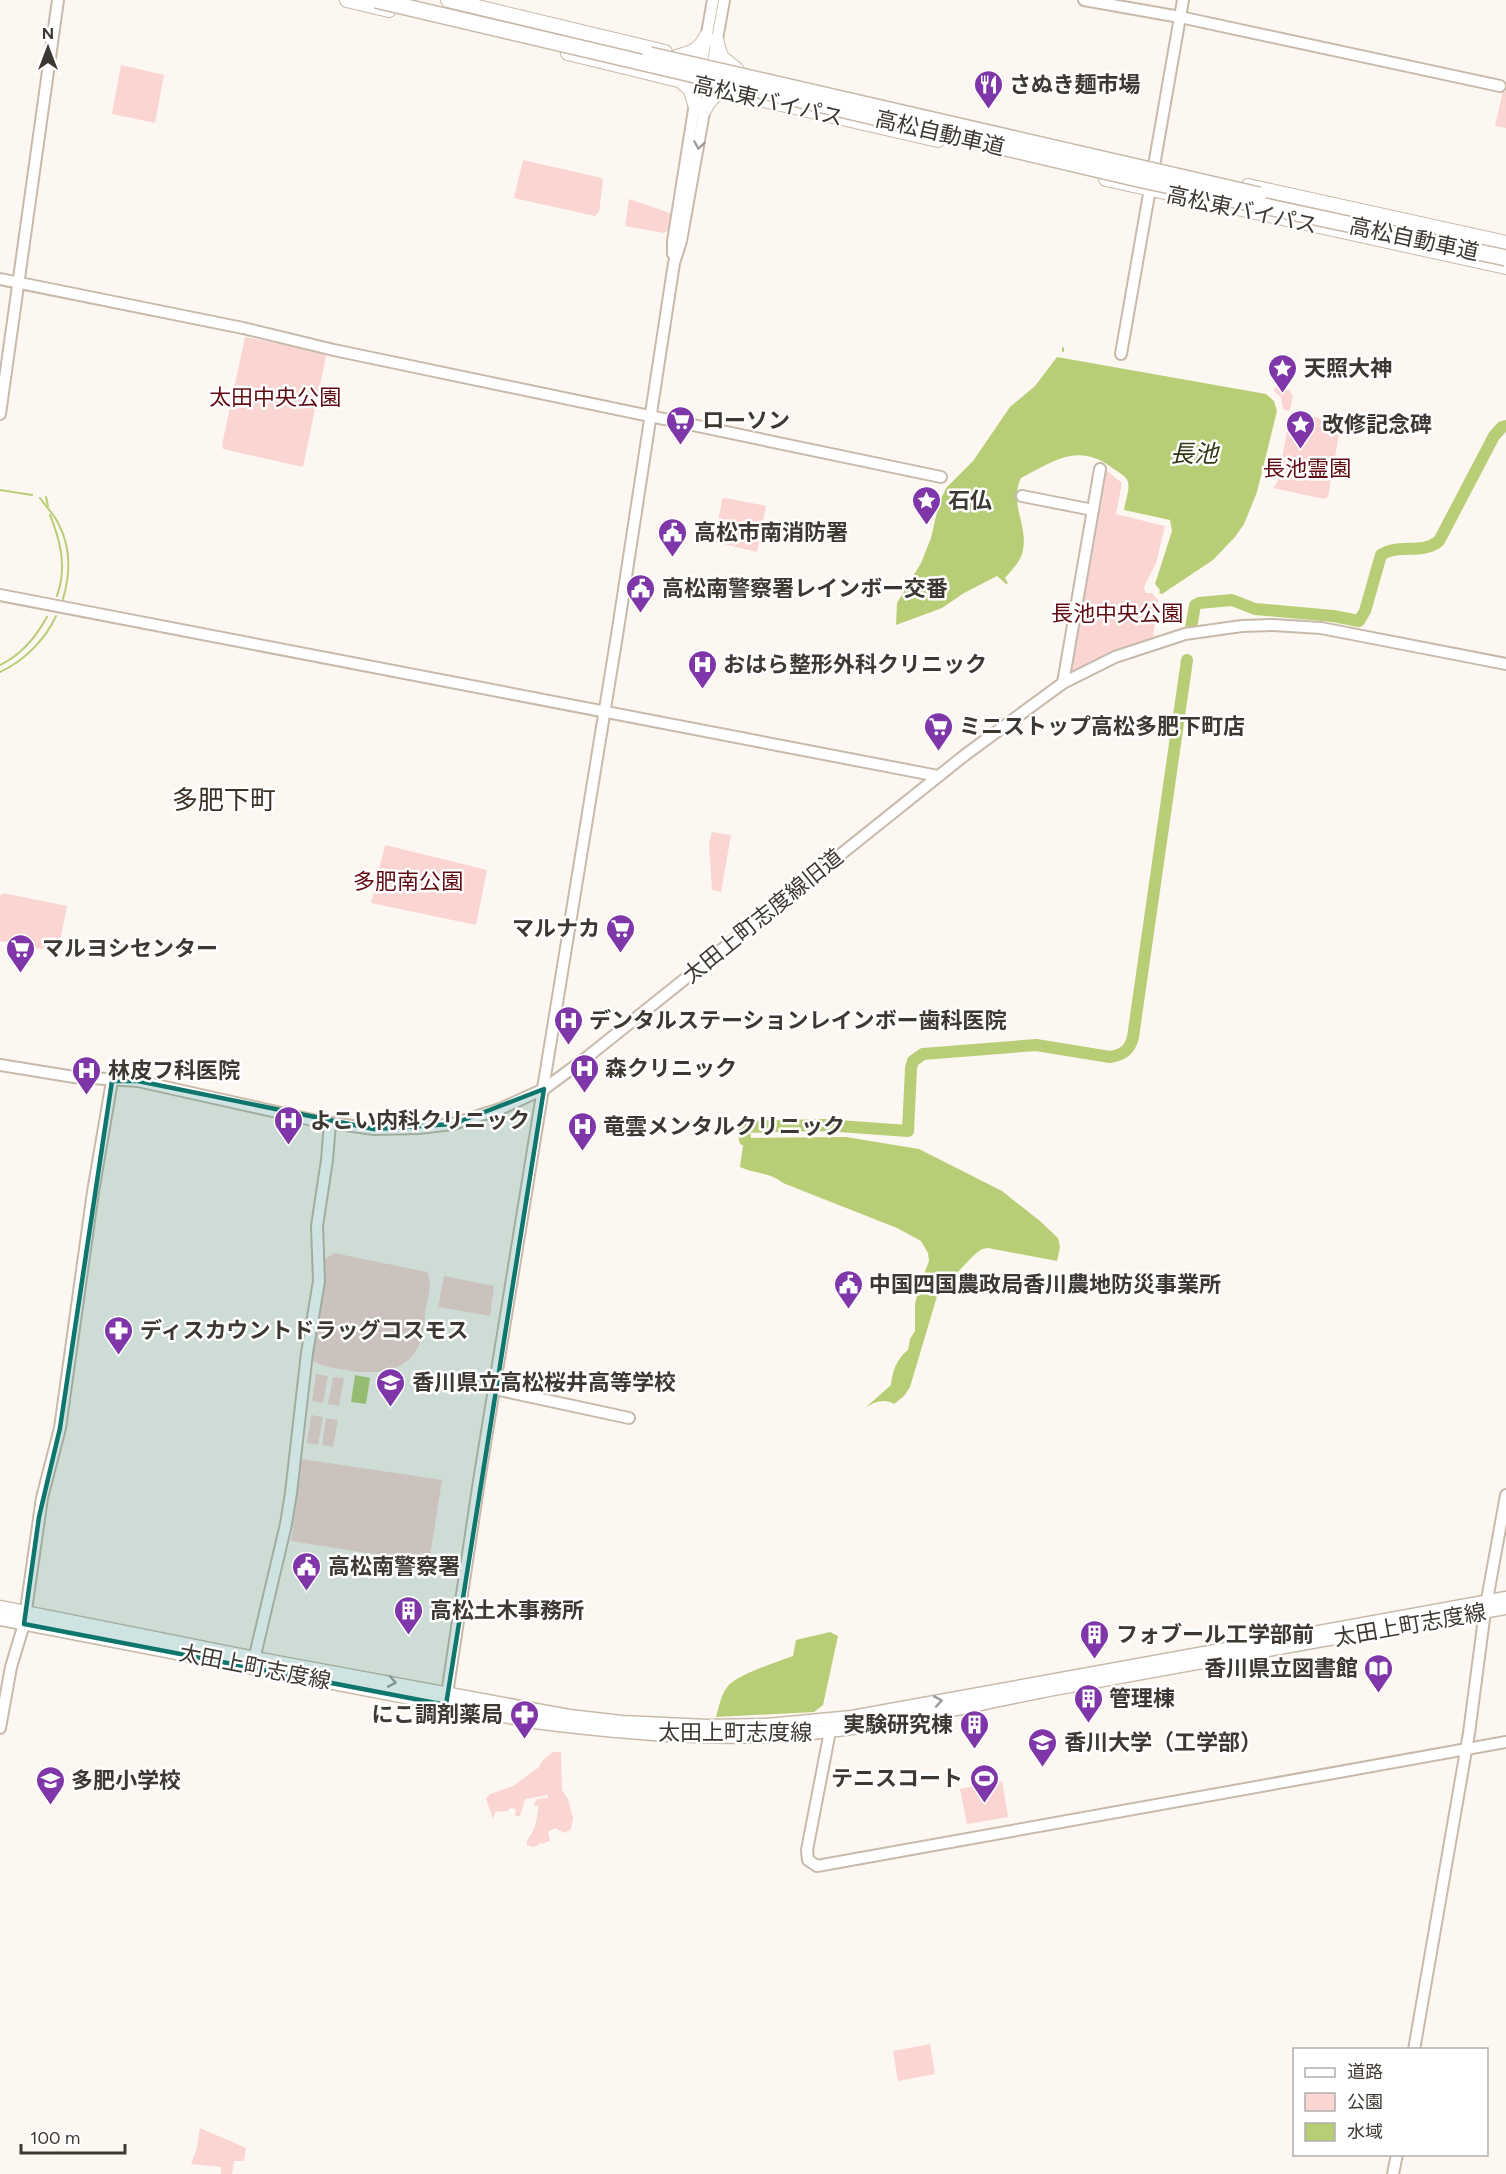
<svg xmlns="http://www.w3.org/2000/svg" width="1506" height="2174" font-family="Figtree,'Noto Sans JP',sans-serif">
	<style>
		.green { fill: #fad5d2 }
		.water { fill: #b8ce76 }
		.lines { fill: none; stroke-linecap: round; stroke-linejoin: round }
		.stream { stroke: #b8ce76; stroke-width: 2 }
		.river { stroke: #b8ce76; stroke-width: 12 }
		.tertiary-casing { stroke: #c7baaa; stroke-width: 14 }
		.secondary-casing { stroke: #c7baaa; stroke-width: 15 }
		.trunk-casing { stroke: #c7baaa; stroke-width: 16 }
		.tertiary { stroke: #fff; stroke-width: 10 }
		.secondary { stroke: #fff; stroke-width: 12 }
		.trunk { stroke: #fff; stroke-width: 14 }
		.motorway-bridge-casing { stroke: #c7baaa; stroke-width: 18; stroke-linecap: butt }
		.motorway-bridge { stroke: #fff; stroke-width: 15 }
		.oneway { stroke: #9e9c98 }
		.marked { fill: #0f766e; fill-opacity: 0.2; stroke: #0f766e; stroke-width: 4.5; stroke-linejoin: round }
		.labels { text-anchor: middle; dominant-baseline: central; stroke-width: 5; stroke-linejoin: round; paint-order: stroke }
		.poi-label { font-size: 22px; font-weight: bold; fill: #3d3832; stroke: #fff; text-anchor: start }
		.street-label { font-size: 22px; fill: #3d3832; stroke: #fff }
		.park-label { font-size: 22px; fill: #610b12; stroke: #fff }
		.water-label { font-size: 24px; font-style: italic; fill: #2f3812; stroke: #fff }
		.quarter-label { font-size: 26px; fill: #3c3124; stroke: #fff }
	</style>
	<rect width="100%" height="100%" fill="#fdf7f1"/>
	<g class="green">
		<path d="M121,65l43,10 -9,48 -43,-9z"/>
		<path d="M1503,91l3,1v36l-11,-2z"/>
		<path d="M523,160l79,18 1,2 -4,32 -4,4 -81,-18z"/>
		<path d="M629,199l41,14 -2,17 -4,3 -39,-7z"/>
		<path d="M245,337l79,16 2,3 -23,111 -80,-18 -1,-4z"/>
		<path d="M1275,387l14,3 4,6 -3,14 -3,1 -4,-2 -2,-12 -7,-6z"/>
		<path d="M1291,412l50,11 -13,74 -4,2 -51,-11 4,-5z"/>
		<path d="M1106,470l16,13 -6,31 49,12 -9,37 -12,24 2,6h6l6,7 -5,38 -45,16 -35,18 -2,-1z"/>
		<path d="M726,498l40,8 -9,46 -42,-10 7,-43z"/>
		<path d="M712,832l19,3 -10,57 -9,-2 -3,-46z"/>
		<path d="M385,845l102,25 -11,55 -105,-22z"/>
		<path d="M3,893l64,13 -9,46 -58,-11v-45z"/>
		<path d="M334,1253l93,19c6,10 1,25 -1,36 -2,12 -2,26 -7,37 -12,29 -47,30 -73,25 -13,-2 -25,-3 -35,-11l14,-100z"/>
		<path d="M444,1276l50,10 -4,30 -52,-9z"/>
		<path d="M316,1374l12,2 -5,27 -11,-2z"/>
		<path d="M333,1377l11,1 -5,28 -11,-2z"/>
		<path d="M311,1415l12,2 -5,28 -11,-2z"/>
		<path d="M326,1418l12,2 -5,27 -11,-2z"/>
		<path d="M302,1459l140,21 -13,83 -138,-22z"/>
		<path d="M553,1752h8l1,38 6,9 5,19 -2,11 -6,4 -10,-5 -7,4 2,9 -8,3 -2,-2 -1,3 -6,2 -6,-2c0,-7 3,-8 6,-14 3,-7 5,-17 5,-25l-5,-1 4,-6 11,-1v-3l-23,4 -5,17h-5l1,-7 -6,-1 -2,3 -13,1 -2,7 -7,-20 4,-5 23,-8 25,-18 5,-8z"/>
		<path d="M1002,1781l6,36 -41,7 -7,-35z"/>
		<path d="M930,2044l5,30 -37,7 -5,-30z"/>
		<path d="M200,2128l46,20 -2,13h-10l-2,13h-11v-7l-30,-3 6,-16z"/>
	</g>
	<g class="water">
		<path d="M1057,357l209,37 8,7 3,10 -20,81 -13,32 -9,13 -22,23 -51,34 -3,-1 1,-3 -5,-6 17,-53 -2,-11 -46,-10c1,-8 6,-20 4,-28 -2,-7 -12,-11 -17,-15 -34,-25 -59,-5 -90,11 -12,25 7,47 2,72 -2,11 -11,20 -18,28l3,5 -2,1 -9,-8 -33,17 -22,15 -46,17 1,-22 24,-40 10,-25 8,-35 7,-15 27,-27 37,-54 25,-21z"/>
		<path d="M846,1137l73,12 83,42 38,30 18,17 2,9 -3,14 -69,-13 -6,1 -8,6 -36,38 -28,94 -6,9 -10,8c-11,-6 -19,-2 -29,4l26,-23c1,-13 6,-27 17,-35l2,-11 5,-8v-27l5,-20 9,-23 -1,-8 -7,-12 -24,-13 -114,-45c-13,-11 -28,-9 -43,-16l4,-29z"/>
		<path d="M355,1375l15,3 -4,26 -15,-2z"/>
		<path d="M830,1632l8,4 -15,69 -9,7 -98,5c3,-10 5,-23 12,-31 11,-12 49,-24 65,-30l3,-16z"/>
	</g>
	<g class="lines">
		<g class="stream">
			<path d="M1063,351v-3"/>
			<path d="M0,490l32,5"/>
			<path d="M46,497l2,9"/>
			<path d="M40,498c6,9 15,17 19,27 12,23 11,50 4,74"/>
			<path d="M50,515c11,27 17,53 7,81"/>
			<path d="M0,665c21,-10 36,-28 47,-48"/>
			<path d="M0,672c24,-11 45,-32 56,-56"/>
		</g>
		<g class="river">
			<path d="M1191,628l4,-23 4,-2 33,-3 23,9 78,7 26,5 6,-10 16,-56c17,-12 41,0 58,-14l55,-105 8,-9 4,-1"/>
			<path d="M745,1140l-1,-13 81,-2 83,6 3,-63 2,-7 10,-7 113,-9 74,12c13,-2 20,-7 23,-20l54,-377"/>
		</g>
		<defs>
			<g id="tertiary">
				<path d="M1084,0l96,17 320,69"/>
				<path d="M700,73l13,-73"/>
				<path d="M673,254v-13l23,-144"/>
				<path d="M0,279l243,49 91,22 607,127"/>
				<path d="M1121,354l62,-354"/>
				<path d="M0,414l58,-414"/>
				<path d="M1022,496l71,14"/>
				<path d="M0,595l938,181"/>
				<path d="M1063,683l37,-214"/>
				<path d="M0,1065l74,12 64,4 179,40 57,8 44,-1 35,-4 47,-15 44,-20 42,-31 379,-303 98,-72 52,-26 70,-23 57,-8 31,-1 48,3 185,36"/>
				<path d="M495,1389l134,29"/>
				<path d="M253,1664l33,-140 5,-31 16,-140 12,-72 -2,-55 10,-66 3,-37"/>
				<path d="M446,1701l33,-220 139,-852 56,-366 7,-22 43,-241"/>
				<path d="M830,1725v6l-23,119 1,10 9,6 689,-124"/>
				<path d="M0,1728l11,-61 13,-43 18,-126 18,-70 33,-236 19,-111"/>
				<path d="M1414,2050l55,-317 16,-122 21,-116"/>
				<path d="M1393,2174l4,-20"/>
			</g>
			<g id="secondary">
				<path d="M0,1607l255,51 314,58 53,6 85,4 60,-1 85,-8 654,-119"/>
				<path d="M0,1619l535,103c77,10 155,17 232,14 97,-3 192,-29 287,-47 151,-28 301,-55 452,-81"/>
			</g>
			<g id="trunk">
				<path d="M347,0l42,10"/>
				<path d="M448,0l217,52"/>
				<path d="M716,40l5,17 16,13"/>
				<path d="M568,53l135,33 235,54"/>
				<path d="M679,56c14,-3 21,-7 27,-19"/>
				<path d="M681,81l10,9 4,14"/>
				<path d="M704,110c6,-11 10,-17 23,-19"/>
				<path d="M1106,179l400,88"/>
				<path d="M1248,186l258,57"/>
			</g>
		</defs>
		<use href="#tertiary" class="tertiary-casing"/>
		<use href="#secondary" class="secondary-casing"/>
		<use href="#trunk" class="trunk-casing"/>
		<use href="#tertiary" class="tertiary"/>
		<use href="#secondary" class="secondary"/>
		<use href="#trunk" class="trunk"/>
		<defs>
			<g id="motorway-bridge">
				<path d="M376,0l762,179 368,79"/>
				<path d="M650,55l609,140"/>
			</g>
		</defs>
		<use href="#motorway-bridge" class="motorway-bridge-casing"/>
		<use href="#motorway-bridge" class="motorway-bridge"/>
	</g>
	<defs><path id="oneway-chevron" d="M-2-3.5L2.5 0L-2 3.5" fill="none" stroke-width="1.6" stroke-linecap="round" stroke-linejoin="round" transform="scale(1.5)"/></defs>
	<g class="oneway">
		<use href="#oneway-chevron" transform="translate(699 145) rotate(99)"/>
		<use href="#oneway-chevron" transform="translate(392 1682) rotate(11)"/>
		<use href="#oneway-chevron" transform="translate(938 1701) rotate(-10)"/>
	</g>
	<path class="marked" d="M112,1081h26l236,48 79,-5 91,-35 -98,616 -422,-81 15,-107 21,-89z"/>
	<defs>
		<symbol id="restaurant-pin" viewBox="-11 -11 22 30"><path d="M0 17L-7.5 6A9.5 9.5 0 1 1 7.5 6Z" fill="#7f36a8" stroke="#fff"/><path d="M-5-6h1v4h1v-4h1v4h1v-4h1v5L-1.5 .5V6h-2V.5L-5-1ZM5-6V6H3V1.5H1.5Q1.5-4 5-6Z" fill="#fff"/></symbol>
		<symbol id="sight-pin" viewBox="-11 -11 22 30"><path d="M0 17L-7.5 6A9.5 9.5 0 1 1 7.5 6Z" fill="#7f36a8" stroke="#fff"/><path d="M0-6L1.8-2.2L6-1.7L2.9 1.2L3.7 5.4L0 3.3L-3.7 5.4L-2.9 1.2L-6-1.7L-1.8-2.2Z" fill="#fff"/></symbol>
		<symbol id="supermarket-pin" viewBox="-11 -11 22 30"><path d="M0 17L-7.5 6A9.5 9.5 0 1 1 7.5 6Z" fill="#7f36a8" stroke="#fff"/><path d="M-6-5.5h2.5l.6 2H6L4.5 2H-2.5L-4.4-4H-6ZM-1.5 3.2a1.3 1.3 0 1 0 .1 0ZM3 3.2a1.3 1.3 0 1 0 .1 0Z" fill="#fff"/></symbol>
		<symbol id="civic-pin" viewBox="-11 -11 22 30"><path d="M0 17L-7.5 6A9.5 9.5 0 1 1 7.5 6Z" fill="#7f36a8" stroke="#fff"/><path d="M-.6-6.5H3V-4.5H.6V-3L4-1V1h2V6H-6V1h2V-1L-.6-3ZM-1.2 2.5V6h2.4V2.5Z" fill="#fff"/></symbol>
		<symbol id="hospital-pin" viewBox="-11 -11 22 30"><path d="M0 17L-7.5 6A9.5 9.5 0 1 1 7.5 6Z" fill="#7f36a8" stroke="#fff"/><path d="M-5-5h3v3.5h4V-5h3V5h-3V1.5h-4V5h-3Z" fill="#fff"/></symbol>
		<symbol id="pharmacy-pin" viewBox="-11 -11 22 30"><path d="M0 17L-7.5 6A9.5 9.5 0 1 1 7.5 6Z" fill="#7f36a8" stroke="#fff"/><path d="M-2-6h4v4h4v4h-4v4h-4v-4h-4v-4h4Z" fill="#fff"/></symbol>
		<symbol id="school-pin" viewBox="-11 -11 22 30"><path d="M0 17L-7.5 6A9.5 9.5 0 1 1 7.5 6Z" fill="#7f36a8" stroke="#fff"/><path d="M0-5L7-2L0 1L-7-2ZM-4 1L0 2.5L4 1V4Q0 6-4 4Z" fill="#fff"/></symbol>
		<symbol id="building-pin" viewBox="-11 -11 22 30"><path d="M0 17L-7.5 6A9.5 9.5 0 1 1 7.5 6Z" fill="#7f36a8" stroke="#fff"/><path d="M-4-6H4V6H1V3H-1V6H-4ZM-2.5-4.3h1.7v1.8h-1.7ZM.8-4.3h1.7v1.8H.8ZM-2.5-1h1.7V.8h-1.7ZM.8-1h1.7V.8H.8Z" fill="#fff"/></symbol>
		<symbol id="library-pin" viewBox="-11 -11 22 30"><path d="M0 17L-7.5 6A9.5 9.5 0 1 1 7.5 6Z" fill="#7f36a8" stroke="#fff"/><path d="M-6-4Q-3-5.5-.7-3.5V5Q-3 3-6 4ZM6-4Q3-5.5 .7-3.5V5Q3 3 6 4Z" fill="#fff"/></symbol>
		<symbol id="university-pin" viewBox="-11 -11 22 30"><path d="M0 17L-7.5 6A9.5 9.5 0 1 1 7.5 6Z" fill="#7f36a8" stroke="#fff"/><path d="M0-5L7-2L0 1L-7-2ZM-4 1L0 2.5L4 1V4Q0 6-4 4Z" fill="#fff"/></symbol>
		<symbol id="stadium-pin" viewBox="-11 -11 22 30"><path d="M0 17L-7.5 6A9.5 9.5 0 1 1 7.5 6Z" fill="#7f36a8" stroke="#fff"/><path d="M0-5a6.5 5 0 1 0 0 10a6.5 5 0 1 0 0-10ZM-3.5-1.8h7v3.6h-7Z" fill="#fff"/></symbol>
	</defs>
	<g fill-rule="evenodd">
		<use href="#restaurant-pin" x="972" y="68" width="33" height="45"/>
		<use href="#sight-pin" x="1266" y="352" width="33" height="45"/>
		<use href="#supermarket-pin" x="664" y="404" width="33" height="45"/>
		<use href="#sight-pin" x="1284" y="408" width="33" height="45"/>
		<use href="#sight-pin" x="910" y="484" width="33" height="45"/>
		<use href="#civic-pin" x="656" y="516" width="33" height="45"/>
		<use href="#civic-pin" x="624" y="572" width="33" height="45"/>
		<use href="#hospital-pin" x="686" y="648" width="33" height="45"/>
		<use href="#supermarket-pin" x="922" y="710" width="33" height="45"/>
		<use href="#supermarket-pin" x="604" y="912" width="33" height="45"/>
		<use href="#supermarket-pin" x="4" y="932" width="33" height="45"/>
		<use href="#hospital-pin" x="552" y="1004" width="33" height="45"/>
		<use href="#hospital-pin" x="568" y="1052" width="33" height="45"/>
		<use href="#hospital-pin" x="70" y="1054" width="33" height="45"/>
		<use href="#hospital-pin" x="272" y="1104" width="33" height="45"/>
		<use href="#hospital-pin" x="566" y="1110" width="33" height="45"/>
		<use href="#civic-pin" x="832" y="1268" width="33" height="45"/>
		<use href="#pharmacy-pin" x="102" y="1314" width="33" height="45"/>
		<use href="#school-pin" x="374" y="1366" width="33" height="45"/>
		<use href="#civic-pin" x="290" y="1550" width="33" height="45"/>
		<use href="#building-pin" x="392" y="1594" width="33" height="45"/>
		<use href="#building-pin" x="1078" y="1618" width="33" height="45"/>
		<use href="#library-pin" x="1362" y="1652" width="33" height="45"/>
		<use href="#building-pin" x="1072" y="1682" width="33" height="45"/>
		<use href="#pharmacy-pin" x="508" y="1698" width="33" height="45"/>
		<use href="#building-pin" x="958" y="1708" width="33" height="45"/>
		<use href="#university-pin" x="1026" y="1726" width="33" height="45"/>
		<use href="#stadium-pin" x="968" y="1762" width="33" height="45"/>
		<use href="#school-pin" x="34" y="1764" width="33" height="45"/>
	</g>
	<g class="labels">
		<g class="poi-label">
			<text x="1009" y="84">さぬき麺市場</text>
			<text x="1304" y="368">天照大神</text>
			<text x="702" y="420">ローソン</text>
			<text x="1322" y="424">改修記念碑</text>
			<text x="948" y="500">石仏</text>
			<text x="694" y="532">高松市南消防署</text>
			<text x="662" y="588">高松南警察署レインボー交番</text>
			<text x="723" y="664">おはら整形外科クリニック</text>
			<text x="959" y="726">ミニストップ高松多肥下町店</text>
			<text x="600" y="928" text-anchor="end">マルナカ</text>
			<text x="42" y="948">マルヨシセンター</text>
			<text x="589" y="1020">デンタルステーションレインボー歯科医院</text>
			<text x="605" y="1068">森クリニック</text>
			<text x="108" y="1070">林皮フ科医院</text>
			<text x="310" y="1120">よこい内科クリニック</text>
			<text x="603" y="1126">竜雲メンタルクリニック</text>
			<text x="869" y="1284">中国四国農政局香川農地防災事業所</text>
			<text x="140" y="1330">ディスカウントドラッグコスモス</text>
			<text x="412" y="1382">香川県立高松桜井高等学校</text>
			<text x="328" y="1566">高松南警察署</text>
			<text x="430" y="1610">高松土木事務所</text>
			<text x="1116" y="1634">フォブール工学部前</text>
			<text x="1358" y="1668" text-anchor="end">香川県立図書館</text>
			<text x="1109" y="1698">管理棟</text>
			<text x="503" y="1714" text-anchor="end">にこ調剤薬局</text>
			<text x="953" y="1724" text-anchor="end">実験研究棟</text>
			<text x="1064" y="1742">香川大学（工学部）</text>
			<text x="963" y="1778" text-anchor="end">テニスコート</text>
			<text x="71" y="1780">多肥小学校</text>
		</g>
		<g class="street-label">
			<text transform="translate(768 101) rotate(13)">高松東バイパス</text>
			<text transform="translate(940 133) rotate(13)">高松自動車道</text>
			<text transform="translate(1242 210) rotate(12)">高松東バイパス</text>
			<text transform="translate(1414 239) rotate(12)">高松自動車道</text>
			<text transform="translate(763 916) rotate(-39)">太田上町志度線旧道</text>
			<text transform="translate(1410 1625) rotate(-10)">太田上町志度線</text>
			<text transform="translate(255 1667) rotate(11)">太田上町志度線</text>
			<text x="735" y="1732">太田上町志度線</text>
		</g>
		<g class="park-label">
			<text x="275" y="397">太田中央公園</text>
			<text x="1307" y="468">長池霊園</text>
			<text x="1117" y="613">長池中央公園</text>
			<text x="408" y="881">多肥南公園</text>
		</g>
		<g class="water-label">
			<text x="1194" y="453">長池</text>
		</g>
		<g class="quarter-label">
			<text x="224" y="800">多肥下町</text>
		</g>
	</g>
	<rect x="1293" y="2048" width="195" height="108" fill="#ffffff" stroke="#b1afad" stroke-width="1.5"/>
	<rect x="1305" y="2068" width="30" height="9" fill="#ffffff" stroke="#b1afad" stroke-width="1.5"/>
	<text x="1347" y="2078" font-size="18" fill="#3d3832">道路</text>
	<rect x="1305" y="2093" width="30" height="18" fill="#fad5d2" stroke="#b1afad" stroke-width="1.5"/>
	<text x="1347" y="2108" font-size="18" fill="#3d3832">公園</text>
	<rect x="1305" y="2123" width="30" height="18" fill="#b8ce76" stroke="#b1afad" stroke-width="1.5"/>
	<text x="1347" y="2138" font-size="18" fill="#3d3832">水域</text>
	<g transform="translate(48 48)" stroke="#ffffff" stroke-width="4.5" paint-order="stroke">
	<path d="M0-4.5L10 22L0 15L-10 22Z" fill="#3d3832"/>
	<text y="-9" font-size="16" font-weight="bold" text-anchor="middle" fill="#3d3832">N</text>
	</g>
	<path d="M21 2144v9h104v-9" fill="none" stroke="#3d3832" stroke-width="3"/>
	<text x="30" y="2144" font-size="18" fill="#3d3832" stroke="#ffffff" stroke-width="4.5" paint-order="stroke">100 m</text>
</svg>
